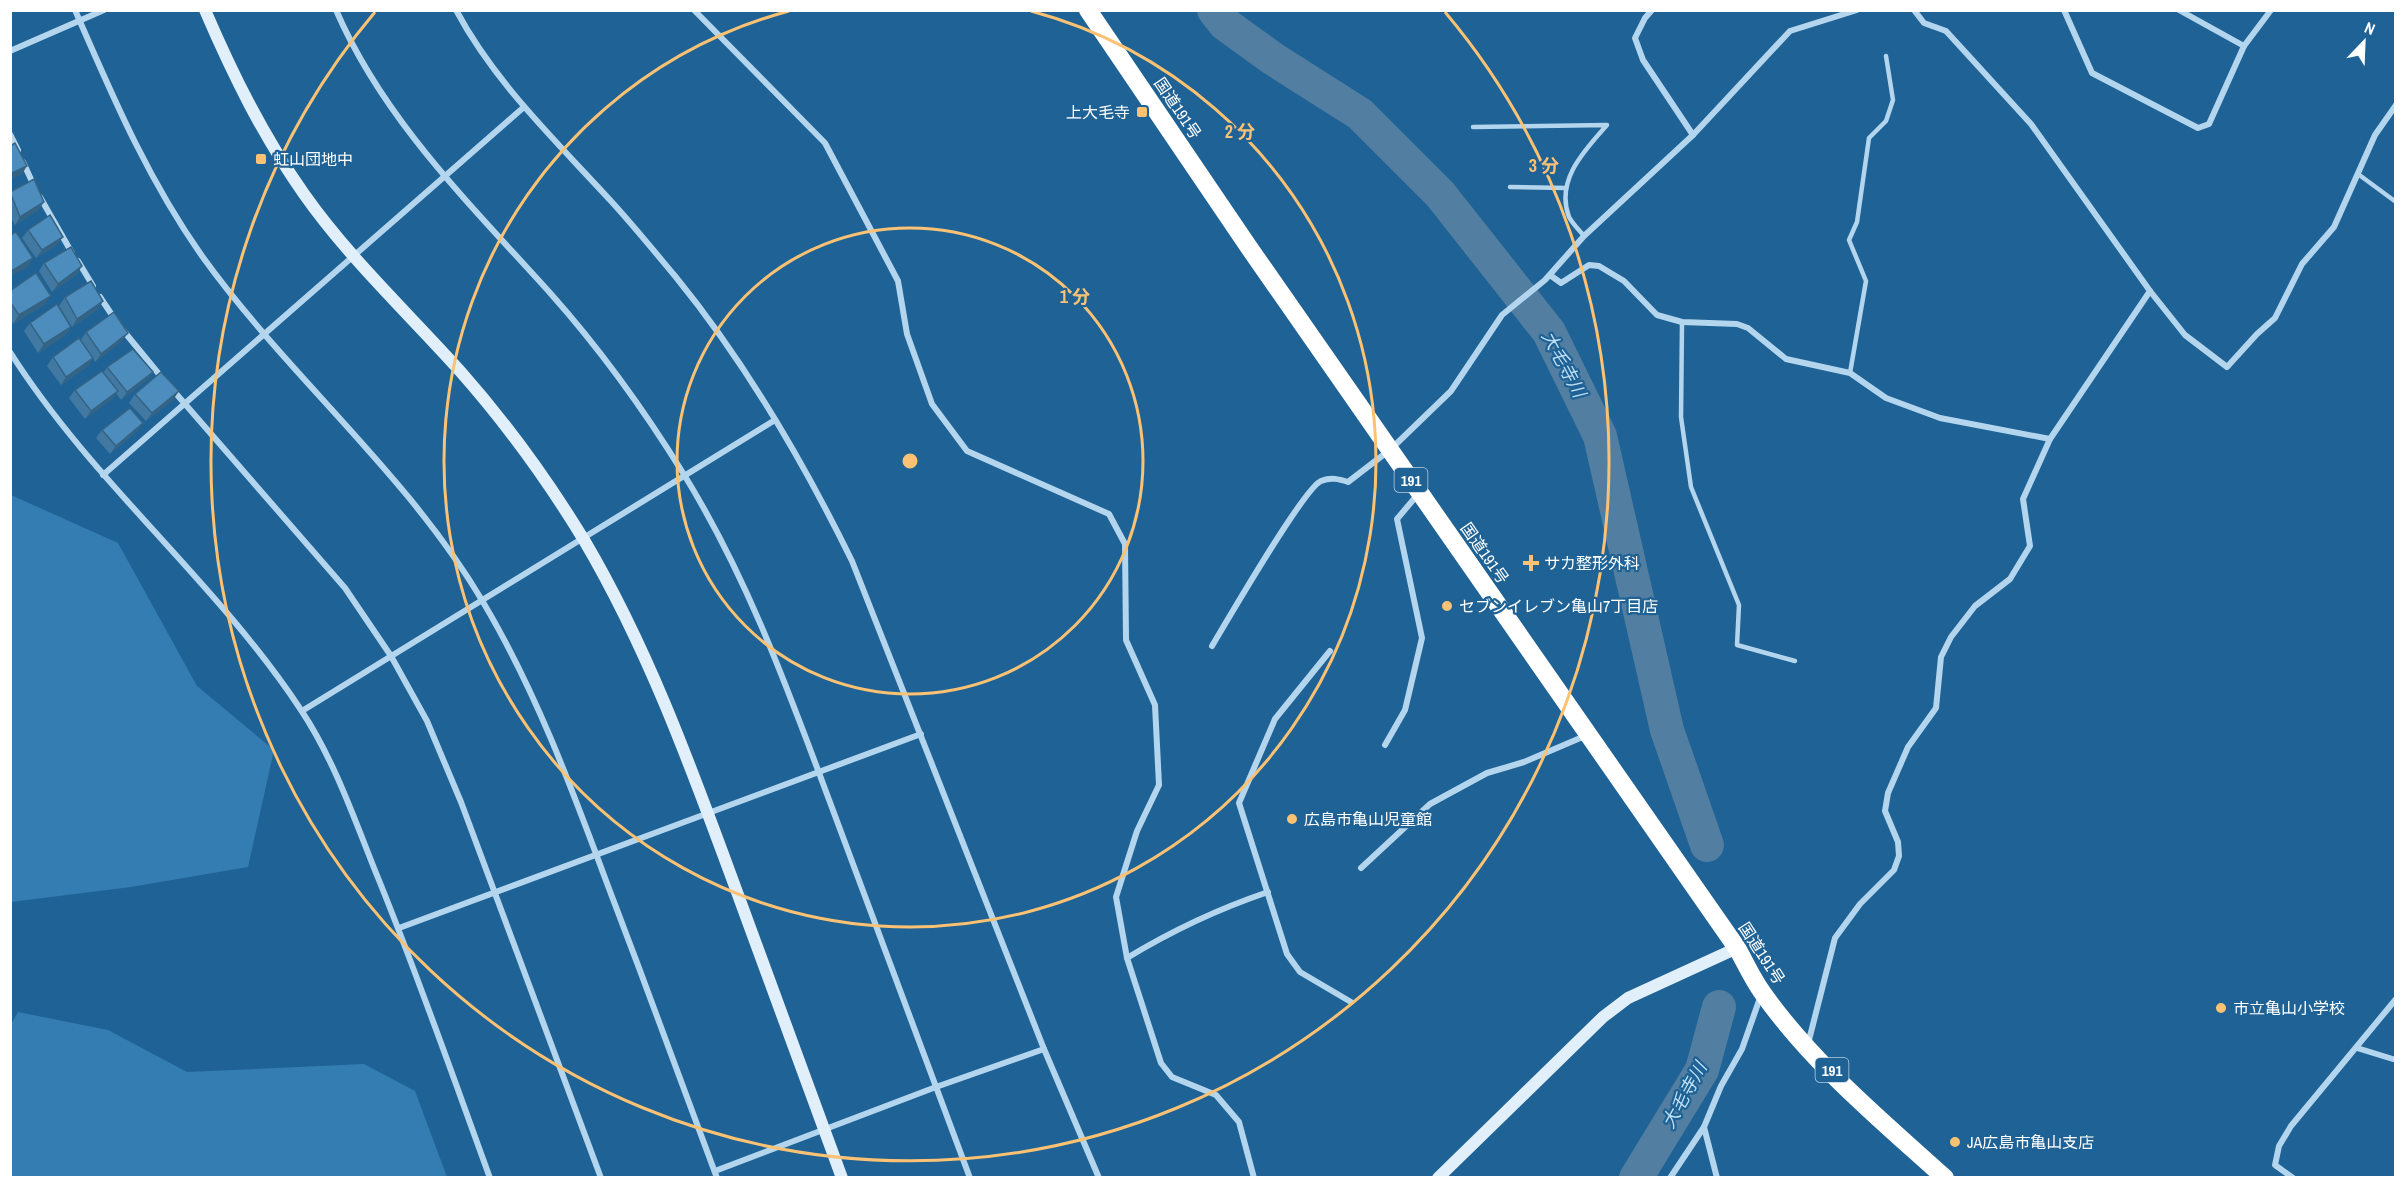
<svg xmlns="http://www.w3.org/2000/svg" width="2406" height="1188" font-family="'Archivo Narrow','Noto Sans JP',sans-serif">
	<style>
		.green { fill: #347db2 }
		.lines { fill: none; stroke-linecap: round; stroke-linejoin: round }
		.river { stroke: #517ea1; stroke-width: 34 }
		.lane { stroke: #b3d5ee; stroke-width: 4.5 }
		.street { stroke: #b3d5ee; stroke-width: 6 }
		.secondary { stroke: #e0effa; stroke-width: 12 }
		.highway { stroke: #fff; stroke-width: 18 }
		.wall { fill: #4179a3 }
		.shaded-wall { fill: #356384 }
		.building { fill: #4c8dbd; stroke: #356384; stroke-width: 1.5 }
		.ring { fill: none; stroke: #fcc273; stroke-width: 3 }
		.poi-dot { fill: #fcc273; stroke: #1f6295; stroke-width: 2 }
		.labels { text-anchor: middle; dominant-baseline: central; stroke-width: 4.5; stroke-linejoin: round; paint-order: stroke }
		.shield { fill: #1f6295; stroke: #bcd0df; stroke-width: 1.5 }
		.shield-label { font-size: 15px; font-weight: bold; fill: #fff }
		.street-label { font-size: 16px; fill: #fff; stroke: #1f6295 }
		.poi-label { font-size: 16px; fill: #fff; stroke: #1f6295; text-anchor: start }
		.water-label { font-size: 18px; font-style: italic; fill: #bfdff5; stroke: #1f6295 }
		.centre { fill: #fcc273; stroke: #1f6295; stroke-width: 3 }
		.ring-label { font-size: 18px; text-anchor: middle; font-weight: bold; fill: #fcc273; stroke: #1f6295; stroke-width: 4.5; stroke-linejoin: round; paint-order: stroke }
	</style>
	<rect width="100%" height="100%" fill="#1f6295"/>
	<g class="green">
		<path d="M11,495l107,48 79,143 77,64 -26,117 -117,20 -120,15z"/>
		<path d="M18,1012l90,18 79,42 177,-8 51,27 32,86h-436l-1,-151z"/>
	</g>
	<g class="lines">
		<g class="river">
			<path d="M1214,10l11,14 47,34 88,56 80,80 109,138 51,104 67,294 40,115"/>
			<path d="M1636,1178l66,-108 17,-63"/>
		</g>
		<g class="lane">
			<path d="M1473,127l134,-2c-22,25 -52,55 -38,92 3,6 10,13 15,19"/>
			<path d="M2358,174l38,28"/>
			<path d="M1510,187l56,1"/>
			<path d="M1682,322l-1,95 10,70 48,118 -2,40 58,16"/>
			<path d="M1850,373l16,-92 -17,-41 8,-18 12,-84 17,-17 7,-21 -7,-44"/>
		</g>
		<g class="street">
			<path d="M75,10c38,87 72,168 127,246 87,121 205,217 281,346 53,89 89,187 125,284 37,97 73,194 109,292"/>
			<path d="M336,10c48,111 136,196 215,284 49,55 93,116 132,179 65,105 105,217 148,332 46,124 92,248 139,373"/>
			<path d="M456,10c39,73 99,130 154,190 23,25 44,51 65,76 71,87 128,185 177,285l192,488 55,129"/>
			<path d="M694,10l131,133 73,138 9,53 25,70 35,47 142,63 16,30 1,96 29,65 4,80 -22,46 -21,66 11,61 34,105 11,14 44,18 23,27 15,56"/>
			<path d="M1652,10l-7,8 -10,20 8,22 50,75"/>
			<path d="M1914,10l10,13 22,8 85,93 119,167 35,44 42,32 30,-33 18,-16 27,-54 32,-37 41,-92 21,-30"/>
			<path d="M2064,10l28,63 106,55 11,-4 35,-78 27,-36"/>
			<path d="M2179,10l65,36"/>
			<path d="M10,51l94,-41"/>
			<path d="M10,134l8,16"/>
			<path d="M23,162l12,26"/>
			<path d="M40,197l32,56"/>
			<path d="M78,261l15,25"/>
			<path d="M1550,275l11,8 28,-18 10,1 25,15 33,34 25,7 55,2 11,4 38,31 64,14 36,25 54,20 110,21"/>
			<path d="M100,297l16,24"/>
			<path d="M122,329l41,50"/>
			<path d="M10,352c83,131 206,229 291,358 32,48 52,105 73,158 42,102 78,206 116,310"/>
			<path d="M172,389l173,199 46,68 36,65 34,81 140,376"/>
			<path d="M103,475l421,-368"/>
			<path d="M1212,646c15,-25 92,-158 109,-165 10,-4 18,-2 27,1l43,-33 60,-58 51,-76 43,-35 39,-44 109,-101 97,-104 67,-21"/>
			<path d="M1330,651l-55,68 -36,84 48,151 13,18 51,30"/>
			<path d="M302,711l473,-291"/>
			<path d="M1385,745l20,-35 17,-72 -25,-119 22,-26"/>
			<path d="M1361,868l69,-64 57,-31 37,-11 61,-26"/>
			<path d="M399,928l522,-194"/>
			<path d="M1127,958c46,-28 91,-49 141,-66"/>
			<path d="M1808,1044l27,-106 25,-34 34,-34 5,-14 -1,-14 -13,-31 3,-18 20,-46 28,-39 5,-51 10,-20 24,-31 35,-27 20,-33 -7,-47 27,-60 100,-148"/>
			<path d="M2357,1048l39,12"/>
			<path d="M715,1171l221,-84 108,-38"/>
			<path d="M1670,1178l34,-51"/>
			<path d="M1717,1178l-13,-51 17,-41 21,-37 19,-54"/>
			<path d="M2293,1178l-18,-13 4,-19 12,-20 105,-127"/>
		</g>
		<g class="secondary">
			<path d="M205,10c28,65 58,126 99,184 45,64 104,119 156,177 46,52 88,110 124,169 62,105 104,219 146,333 37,102 75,203 112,305"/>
			<path d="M1438,1178l165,-161 25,-19 109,-50"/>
		</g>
		<path class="highway" d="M1088,10l160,236 489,702c8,14 15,30 25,44 49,70 119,128 183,186"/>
	</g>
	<g class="wall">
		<path d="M10,192l34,10 -6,8 -23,15 -5,-9z"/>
		<path d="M28,230l29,15 -21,13 -14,-20z"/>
		<path d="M44,263l38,3 -6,9 -24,17 -13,-21z"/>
		<path d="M10,291l35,13 -32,20 -3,-5z"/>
		<path d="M65,297l38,4 -5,8 -26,18 -13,-21z"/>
		<path d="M30,323l41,4 -6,8 -27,18 -14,-22z"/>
		<path d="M86,332l36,9 -27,21 -2,-4 -5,8 -27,19 -14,-19 6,-9 28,-17z"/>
		<path d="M107,367l46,5 -6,8 -26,20 -5,-7 -4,6 -27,20 -16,-21 6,-8 29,-18z"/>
		<path d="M135,394l38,6 -27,21 -17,-18z"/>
		<path d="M143,423l-6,8 -27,23 -14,-16 6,-8z"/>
	</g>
	<g class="shaded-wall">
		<path d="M27,166l-5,8 -12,6v-6z"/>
		<path d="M44,202l-6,8 -23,15 5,-8z"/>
		<path d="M63,237l-6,8 -21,13 6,-8z"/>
		<path d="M33,258l-5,9 -18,10v-5z"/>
		<path d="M82,266l-6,9 -24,17 6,-8z"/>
		<path d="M51,296l-6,8 -32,20 6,-9z"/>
		<path d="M103,301l-5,8 -26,18 5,-8z"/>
		<path d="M71,327l-6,8 -27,18 6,-9z"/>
		<path d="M128,333l-6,8 -27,21 6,-8z"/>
		<path d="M93,358l-5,8 -27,19 5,-8z"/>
		<path d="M153,372l-6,8 -26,20 6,-8z"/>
		<path d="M118,391l-6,8 -27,20 6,-8z"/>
		<path d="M179,391l-6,9 -27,21 6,-8z"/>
		<path d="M143,423l-6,8 -27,23 6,-8z"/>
	</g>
	<g class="building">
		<path d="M15,143l12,23 -17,8v-28z"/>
		<path d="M34,179l10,23 -24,15 -10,-25z"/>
		<path d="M50,215l13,22 -21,13 -14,-20z"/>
		<path d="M16,232l17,26 -23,14v-37z"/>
		<path d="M71,247l11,19 -24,18 -14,-21z"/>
		<path d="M36,273l15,23 -32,19 -9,-13v-11z"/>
		<path d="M91,281l12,20 -26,18 -12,-22z"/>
		<path d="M57,304l14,23 -27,17 -14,-21z"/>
		<path d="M114,312l14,21 -27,21 -15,-22z"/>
		<path d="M79,338l14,20 -27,19 -13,-20z"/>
		<path d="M133,349l20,23 -26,20 -20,-25z"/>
		<path d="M102,371l16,20 -27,20 -16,-21z"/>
		<path d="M161,372l18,19 -27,22 -17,-19z"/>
		<path d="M130,408l13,15 -27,23 -14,-16z"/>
	</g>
	<g class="ring">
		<circle cx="910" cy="461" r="233"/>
		<path d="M1031 11A466 466 0 1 1 789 11"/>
		<path d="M1445 12A699 699 0 1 1 375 12"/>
	</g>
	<g class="poi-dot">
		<rect x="1136" y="106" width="12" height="12" rx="3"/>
		<rect x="255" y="153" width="12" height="12" rx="3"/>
		<path d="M1528 554h6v6h6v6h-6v6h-6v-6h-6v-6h6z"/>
		<circle cx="1447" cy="606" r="6"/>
		<circle cx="1292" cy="819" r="6"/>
		<circle cx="2221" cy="1008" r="6"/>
		<circle cx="1955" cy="1142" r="6"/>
	</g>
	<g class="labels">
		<g class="shield">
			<rect x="1394.5" y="468" width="33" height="24" rx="4.5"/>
			<rect x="1815.5" y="1058" width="33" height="24" rx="4.5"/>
		</g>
		<g class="shield-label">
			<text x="1411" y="480">191</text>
			<text x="1832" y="1070">191</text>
		</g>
		<g class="street-label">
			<text transform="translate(1178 108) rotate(56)">国道191号</text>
			<text transform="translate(1485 553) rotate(55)">国道191号</text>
			<text transform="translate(1762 953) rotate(57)">国道191号</text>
		</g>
		<g class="poi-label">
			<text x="1130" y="112" text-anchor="end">上大毛寺</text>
			<text x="273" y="159">虹山団地中</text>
			<text x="1544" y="563">サカ整形外科</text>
			<text x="1459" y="606">セブンイレブン亀山7丁目店</text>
			<text x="1304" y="819">広島市亀山児童館</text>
			<text x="2233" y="1008">市立亀山小学校</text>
			<text x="1967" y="1142">JA広島市亀山支店</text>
		</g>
		<g class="water-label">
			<text transform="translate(1564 364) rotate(62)">大毛寺川</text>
			<text transform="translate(1684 1095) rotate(-61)">大毛寺川</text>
		</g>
	</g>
	<circle cx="910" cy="461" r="9" class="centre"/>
	<g class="ring-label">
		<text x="1240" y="138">2 分</text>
		<text x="1544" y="172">3 分</text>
		<text x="1075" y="303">1 分</text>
	</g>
	<rect width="2406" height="1188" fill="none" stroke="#ffffff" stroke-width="24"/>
	<g transform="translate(2364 42) rotate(23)" stroke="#1f6295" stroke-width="4.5" paint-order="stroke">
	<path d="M0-4.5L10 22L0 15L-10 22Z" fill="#ffffff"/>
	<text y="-9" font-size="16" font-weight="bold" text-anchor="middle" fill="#ffffff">N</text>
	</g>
</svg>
